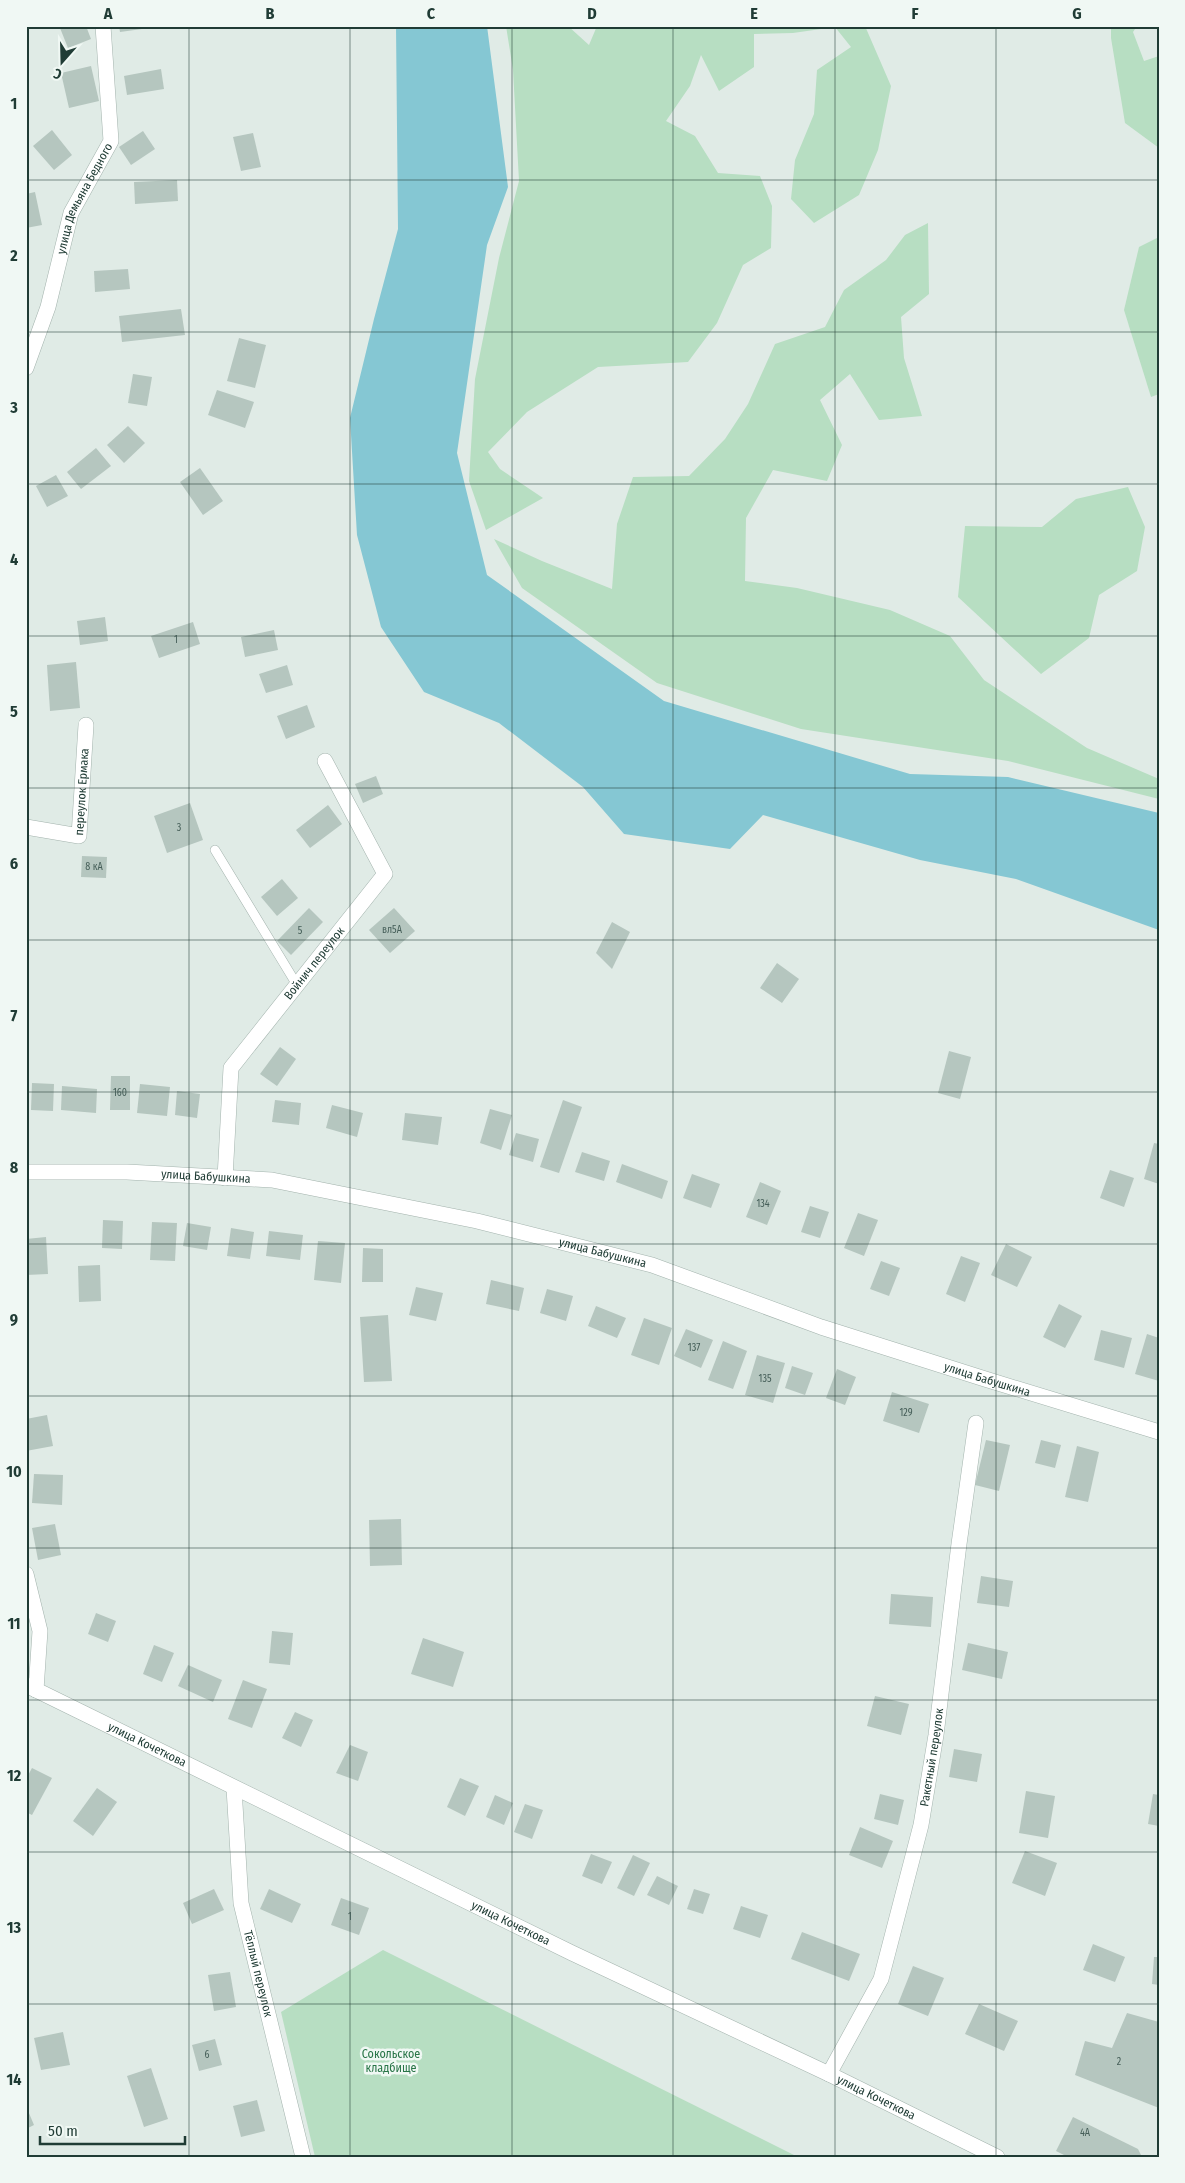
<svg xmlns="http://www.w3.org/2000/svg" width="1185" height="2183" font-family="'Fira Sans Condensed',sans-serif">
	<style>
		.green { fill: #b7dec2 }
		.water { fill: #85c7d3 }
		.building { fill: #b5c6bf }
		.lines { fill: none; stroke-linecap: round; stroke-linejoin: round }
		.service-casing { stroke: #a3b3ad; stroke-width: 10 }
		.minor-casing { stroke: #a3b3ad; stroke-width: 16 }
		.service { stroke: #fff; stroke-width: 9 }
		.minor { stroke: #fff; stroke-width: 15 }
		.grid { fill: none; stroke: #203c35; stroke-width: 1; stroke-opacity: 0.55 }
		.labels { text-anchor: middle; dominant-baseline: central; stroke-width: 5; stroke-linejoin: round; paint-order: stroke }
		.number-label { font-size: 10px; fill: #455e58 }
		.street-label { font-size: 12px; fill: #203c35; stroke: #f0f8f4 }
		.park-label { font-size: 12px; fill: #287547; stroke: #f0f8f4 }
		.neatline { fill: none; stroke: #203c35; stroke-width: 2 }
		.grid-label { font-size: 16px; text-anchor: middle; font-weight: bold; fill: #203c35 }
	</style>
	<rect width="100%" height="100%" fill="#e0ebe6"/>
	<g class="green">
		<path d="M506,26h62l21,19 8,-19h268l26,60 -13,64 -19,45 -45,28 -23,-24 4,-39 19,-46 3,-44 34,-23 -16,-20 -42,6 -39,1v33l-35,24 -18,-36 -11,31 -24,35 29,15 23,37 42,3 12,30 -1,42 -28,17 -26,58 -29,39 -90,5 -71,45 -39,40 12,17 43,29 -57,32 -17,-49 6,-102 24,-121 20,-77 -6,-111z"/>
		<path d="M1111,26h26l-4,6 11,29 15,-5v92l-34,-25 -14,-85z"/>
		<path d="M928,223l1,71 -28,23 3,41 18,58 -43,4 -29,-46 -30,26 22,45 -15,36 -54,-11 -27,48 -1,63 52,7 93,22 60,26 34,44 103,68 72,31v20l-151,-38 -207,-32 -144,-46 -135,-95 -28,-49 48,22 70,28 5,-65 16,-47 56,-1 36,-37 23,-35 27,-60 50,-17 19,-37 42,-30 19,-25z"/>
		<path d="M1159,237v157l-8,3 -27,-87 15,-63z"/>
		<path d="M1128,487l17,40 -8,44 -38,24 -10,43 -48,36 -83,-77 7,-71 77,1 34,-28z"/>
		<path d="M383,1950l415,207h-483l-34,-145z"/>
	</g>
	<path class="water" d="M396,26h91l21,161 -21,58 -30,208 30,122 177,126 246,73 98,3 151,36v117l-143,-51 -96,-19 -157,-45 -33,34 -106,-15 -41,-47 -84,-64 -75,-31 -43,-65 -24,-92 -7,-117 24,-99 24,-90z"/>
	<g class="building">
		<path d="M65,26h21l5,13 -23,9 -8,-20z"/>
		<path d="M119,26h23v3l-22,3z"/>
		<path d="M91,66l8,35 -30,7 -8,-35z"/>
		<path d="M161,69l3,20 -37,6 -3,-19z"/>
		<path d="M52,130l20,25 -18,15 -21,-24z"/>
		<path d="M143,131l12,18 -24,16 -12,-18z"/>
		<path d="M253,133l8,34 -20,4 -8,-34z"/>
		<path d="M177,180l1,21 -43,3 -1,-22z"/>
		<path d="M35,192l7,33 -16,3v-34z"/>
		<path d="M128,269l2,20 -35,3 -1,-21z"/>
		<path d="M181,309l4,26 -63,7 -3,-26z"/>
		<path d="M239,338l27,7 -11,43 -28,-7z"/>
		<path d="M133,374l19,3 -5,29 -19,-3z"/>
		<path d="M217,390l37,12 -9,26 -37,-13z"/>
		<path d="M128,426l17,17 -21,20 -17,-18z"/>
		<path d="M96,448l15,18 -30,23 -14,-17z"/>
		<path d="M200,468l23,33 -20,14 -23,-33z"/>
		<path d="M56,475l12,21 -21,11 -11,-21z"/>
		<path d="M105,617l3,24 -28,4 -3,-24z"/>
		<path d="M193,622l7,22 -41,14 -8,-22z"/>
		<path d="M274,630l4,20 -33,7 -4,-20z"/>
		<path d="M76,662l4,46 -30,3 -3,-46z"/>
		<path d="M287,665l6,20 -27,8 -7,-19z"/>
		<path d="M307,705l8,22 -29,12 -9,-23z"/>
		<path d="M376,776l7,18 -20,9 -8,-19z"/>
		<path d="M190,803l13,37 -36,13 -13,-37z"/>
		<path d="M328,805l14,19 -32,24 -14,-18z"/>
		<path d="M82,856l25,1 -1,21 -25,-1z"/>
		<path d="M282,879l16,19 -21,18 -16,-19z"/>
		<path d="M309,908l14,14 -32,33 -14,-14z"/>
		<path d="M394,908l21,23 -25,22 -21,-23z"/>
		<path d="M612,922l18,10 -18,37 -16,-16z"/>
		<path d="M777,963l22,16 -17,24 -22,-15z"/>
		<path d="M280,1047l16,12 -19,27 -17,-12z"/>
		<path d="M949,1051l22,6 -11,42 -22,-6z"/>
		<path d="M111,1076h19v34h-20z"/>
		<path d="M32,1083l22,1 -1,27 -22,-1z"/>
		<path d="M140,1084l30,3 -3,29 -30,-3z"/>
		<path d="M62,1086l35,3 -1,24 -35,-3z"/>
		<path d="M177,1091l23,3 -3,24 -22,-3z"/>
		<path d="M275,1100l26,3 -2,22 -27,-3z"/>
		<path d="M563,1100l19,7 -23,66 -19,-6z"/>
		<path d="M332,1105l31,8 -6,24 -31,-9z"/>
		<path d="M490,1109l22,6 -11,35 -21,-7z"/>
		<path d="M405,1113l37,4 -4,28 -36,-5z"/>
		<path d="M516,1133l23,6 -6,23 -24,-7z"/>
		<path d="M1154,1143l5,1v40l-15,-5z"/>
		<path d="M582,1152l28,9 -6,20 -29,-9z"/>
		<path d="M622,1164l46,17 -6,18 -46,-17z"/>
		<path d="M1110,1170l24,8 -10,29 -24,-9z"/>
		<path d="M692,1174l28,10 -9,24 -28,-10z"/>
		<path d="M760,1182l21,9 -14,34 -21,-8z"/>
		<path d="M810,1206l19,6 -9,26 -19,-6z"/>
		<path d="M858,1213l20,7 -14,36 -20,-8z"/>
		<path d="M103,1220l20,1 -1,28 -20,-1z"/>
		<path d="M152,1222l25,1 -2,38 -25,-1z"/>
		<path d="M187,1223l24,4 -4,23 -24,-4z"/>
		<path d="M231,1228l23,4 -4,27 -23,-3z"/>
		<path d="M269,1231l34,4 -3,25 -34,-4z"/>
		<path d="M46,1237l2,37 -22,1v-36z"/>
		<path d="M318,1241l27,2 -4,40 -27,-3z"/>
		<path d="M1006,1244l26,13 -15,30 -26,-12z"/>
		<path d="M363,1248l20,1v33h-21z"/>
		<path d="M961,1256l19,7 -15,39 -19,-8z"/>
		<path d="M881,1261l19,7 -11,28 -19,-7z"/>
		<path d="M100,1265l1,36 -22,1 -1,-36z"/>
		<path d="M491,1280l33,8 -5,23 -33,-7z"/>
		<path d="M416,1287l27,6 -7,28 -27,-6z"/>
		<path d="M547,1289l26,7 -7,25 -26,-8z"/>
		<path d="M1059,1304l23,12 -17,32 -22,-11z"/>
		<path d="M596,1306l30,12 -9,20 -29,-12z"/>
		<path d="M388,1315l4,66 -28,1 -4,-65z"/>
		<path d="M644,1318l28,10 -13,37 -28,-10z"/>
		<path d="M686,1329l27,11 -12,28 -27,-12z"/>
		<path d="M1101,1330l31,8 -8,30 -30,-8z"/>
		<path d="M1147,1334l12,4v43l-24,-7z"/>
		<path d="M723,1341l24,10 -14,38 -25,-9z"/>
		<path d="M757,1355l28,8 -12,40 -28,-8z"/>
		<path d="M792,1366l21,7 -8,22 -20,-7z"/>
		<path d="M837,1369l19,8 -11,28 -19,-7z"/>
		<path d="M892,1392l37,12 -10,29 -36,-12z"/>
		<path d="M47,1415l6,31 -27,5v-32z"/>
		<path d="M986,1440l24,5 -11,46 -24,-6z"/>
		<path d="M1041,1440l20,5 -6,23 -20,-5z"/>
		<path d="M1077,1446l22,6 -11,50 -23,-5z"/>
		<path d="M34,1474l29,1 -1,30 -30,-2z"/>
		<path d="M401,1519l1,46 -32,1 -1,-46z"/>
		<path d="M55,1524l6,31 -23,5 -6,-32z"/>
		<path d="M981,1576l32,5 -4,26 -32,-4z"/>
		<path d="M891,1594l42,3 -2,30 -42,-3z"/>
		<path d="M96,1613l20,8 -8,21 -20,-8z"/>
		<path d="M272,1631l21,2 -3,32 -21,-2z"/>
		<path d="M423,1638l41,14 -11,35 -42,-13z"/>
		<path d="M968,1643l40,9 -6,27 -40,-9z"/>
		<path d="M154,1645l20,8 -12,29 -19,-8z"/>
		<path d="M188,1665l34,15 -9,22 -35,-16z"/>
		<path d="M243,1680l24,9 -15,39 -24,-9z"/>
		<path d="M875,1696l34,8 -8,31 -34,-9z"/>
		<path d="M295,1712l18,8 -12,27 -19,-9z"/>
		<path d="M350,1745l18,7 -10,29 -22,-8z"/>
		<path d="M954,1749l28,5 -5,28 -28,-5z"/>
		<path d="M32,1768l20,10 -20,37 -6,-3v-33z"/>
		<path d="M460,1778l19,8 -14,30 -18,-9z"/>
		<path d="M97,1788l20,14 -24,34 -20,-15z"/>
		<path d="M1026,1791l29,5 -7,42 -29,-5z"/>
		<path d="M880,1794l24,6 -6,25 -24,-6z"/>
		<path d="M1153,1794l6,1v31l-11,-2z"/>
		<path d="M495,1795l18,8 -9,22 -18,-8z"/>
		<path d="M525,1804l18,6 -11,29 -18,-7z"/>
		<path d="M860,1827l33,14 -11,27 -33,-13z"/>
		<path d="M1025,1851l32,12 -12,33 -33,-13z"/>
		<path d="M591,1854l21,8 -10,22 -20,-8z"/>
		<path d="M633,1855l17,8 -16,33 -17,-8z"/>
		<path d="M657,1876l21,10 -9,19 -22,-10z"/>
		<path d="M214,1889l10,21 -32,14 -9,-21z"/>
		<path d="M269,1889l32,15 -9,19 -32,-14z"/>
		<path d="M694,1889l16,5 -7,20 -16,-5z"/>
		<path d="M341,1898l28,10 -10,27 -28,-10z"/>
		<path d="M741,1906l27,9 -8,23 -27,-9z"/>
		<path d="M802,1932l58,22 -11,27 -58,-22z"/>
		<path d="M1093,1944l32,13 -10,25 -32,-12z"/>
		<path d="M1154,1957h5v28l-7,-1z"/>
		<path d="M913,1966l31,12 -16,38 -30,-12z"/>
		<path d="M230,1972l6,35 -22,4 -6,-36z"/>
		<path d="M979,2004l39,17 -14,30 -39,-17z"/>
		<path d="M1127,2013l32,9v86l-84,-33 10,-34 27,7z"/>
		<path d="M63,2032l7,33 -29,5 -7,-32z"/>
		<path d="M215,2039l7,26 -23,6 -7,-26z"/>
		<path d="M151,2068l17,51 -24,8 -17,-51z"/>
		<path d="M257,2100l8,31 -24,6 -8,-31z"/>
		<path d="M26,2106l8,19 -8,4z"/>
		<path d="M1073,2117l65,32 4,8h-74l-12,-6z"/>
	</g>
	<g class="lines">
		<defs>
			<path id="service" d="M215,850l82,135"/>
			<g id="minor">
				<path id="s1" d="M26,368l22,-61 23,-94 40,-72 -8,-115"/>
				<path id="s2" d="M26,827l53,9 7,-111"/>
				<path id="s3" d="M26,1172h101l145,8 205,41 175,44 169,62 164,52 174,53"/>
				<path id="s4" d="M225,1178l6,-110 154,-194 -60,-113"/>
				<path d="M26,1574l14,57 -4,59"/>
				<path id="s5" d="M26,1685l546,268 257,121 168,83"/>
				<path id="s6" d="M234,1788l7,115 62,254"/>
				<path id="s7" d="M829,2074l52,-95 40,-154 15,-90 23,-191 17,-121"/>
			</g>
		</defs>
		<use href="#service" class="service-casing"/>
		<use href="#minor" class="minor-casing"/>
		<use href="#service" class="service"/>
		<use href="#minor" class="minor"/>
	</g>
	<path class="grid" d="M189,26v2131M350,26v2131M512,26v2131M673,26v2131M835,26v2131M996,26v2131M26,180h1133M26,332h1133M26,484h1133M26,636h1133M26,788h1133M26,940h1133M26,1092h1133M26,1244h1133M26,1396h1133M26,1548h1133M26,1700h1133M26,1852h1133M26,2004h1133"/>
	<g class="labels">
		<g class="number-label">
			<text x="176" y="640">1</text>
			<text x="179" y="828">3</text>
			<text x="94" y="867">8 кА</text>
			<text x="392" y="930">вл5А</text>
			<text x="300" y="931">5</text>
			<text x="120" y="1093">160</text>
			<text x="763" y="1204">134</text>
			<text x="694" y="1348">137</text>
			<text x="765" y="1379">135</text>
			<text x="906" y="1413">129</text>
			<text x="350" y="1917">1</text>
			<text x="207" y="2055">6</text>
			<text x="1119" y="2062">2</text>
			<text x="1085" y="2133">4А</text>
		</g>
		<g class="street-label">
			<text stroke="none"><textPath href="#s1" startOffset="180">улица Демьяна Бедного</textPath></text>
			<text stroke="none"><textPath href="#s2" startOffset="98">переулок Ермака</textPath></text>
			<text stroke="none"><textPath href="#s4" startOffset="244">Войнич переулок</textPath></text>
			<text stroke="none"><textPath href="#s3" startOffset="180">улица Бабушкина</textPath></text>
			<text stroke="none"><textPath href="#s3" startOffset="585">улица Бабушкина</textPath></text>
			<text stroke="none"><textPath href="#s3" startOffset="990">улица Бабушкина</textPath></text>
			<text stroke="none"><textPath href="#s5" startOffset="135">улица Кочеткова</textPath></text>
			<text stroke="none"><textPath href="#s7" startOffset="336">Ракетный переулок</textPath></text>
			<text stroke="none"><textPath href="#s5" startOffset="540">улица Кочеткова</textPath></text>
			<text stroke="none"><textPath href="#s6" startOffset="188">Тёплый переулок</textPath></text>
			<text stroke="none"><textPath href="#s5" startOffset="945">улица Кочеткова</textPath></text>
		</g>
		<g class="park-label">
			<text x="391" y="2054">Сокольское<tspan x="391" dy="14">кладбище</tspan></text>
		</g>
	</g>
	<rect width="1185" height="2183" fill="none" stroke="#f0f8f4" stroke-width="55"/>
	<g transform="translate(62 62) rotate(200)" stroke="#f0f8f4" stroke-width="4" paint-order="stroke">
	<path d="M0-4L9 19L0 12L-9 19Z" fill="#203c35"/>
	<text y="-8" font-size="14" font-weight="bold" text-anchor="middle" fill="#203c35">С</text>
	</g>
	<path d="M40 2136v8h145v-8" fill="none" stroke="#203c35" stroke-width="2.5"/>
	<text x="48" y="2136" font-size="15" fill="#203c35" stroke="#f0f8f4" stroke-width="4" paint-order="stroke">50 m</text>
	<rect x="28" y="28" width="1130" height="2128" class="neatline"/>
	<g class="grid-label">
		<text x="108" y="19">A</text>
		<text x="270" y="19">B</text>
		<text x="431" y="19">C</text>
		<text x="592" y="19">D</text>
		<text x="754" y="19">E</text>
		<text x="915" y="19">F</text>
		<text x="1077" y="19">G</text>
		<text x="14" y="109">1</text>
		<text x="14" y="261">2</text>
		<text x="14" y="413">3</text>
		<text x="14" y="565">4</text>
		<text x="14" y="717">5</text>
		<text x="14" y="869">6</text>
		<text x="14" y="1021">7</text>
		<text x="14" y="1173">8</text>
		<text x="14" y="1325">9</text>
		<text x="14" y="1477">10</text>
		<text x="14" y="1629">11</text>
		<text x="14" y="1781">12</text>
		<text x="14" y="1933">13</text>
		<text x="14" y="2085">14</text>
	</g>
</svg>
